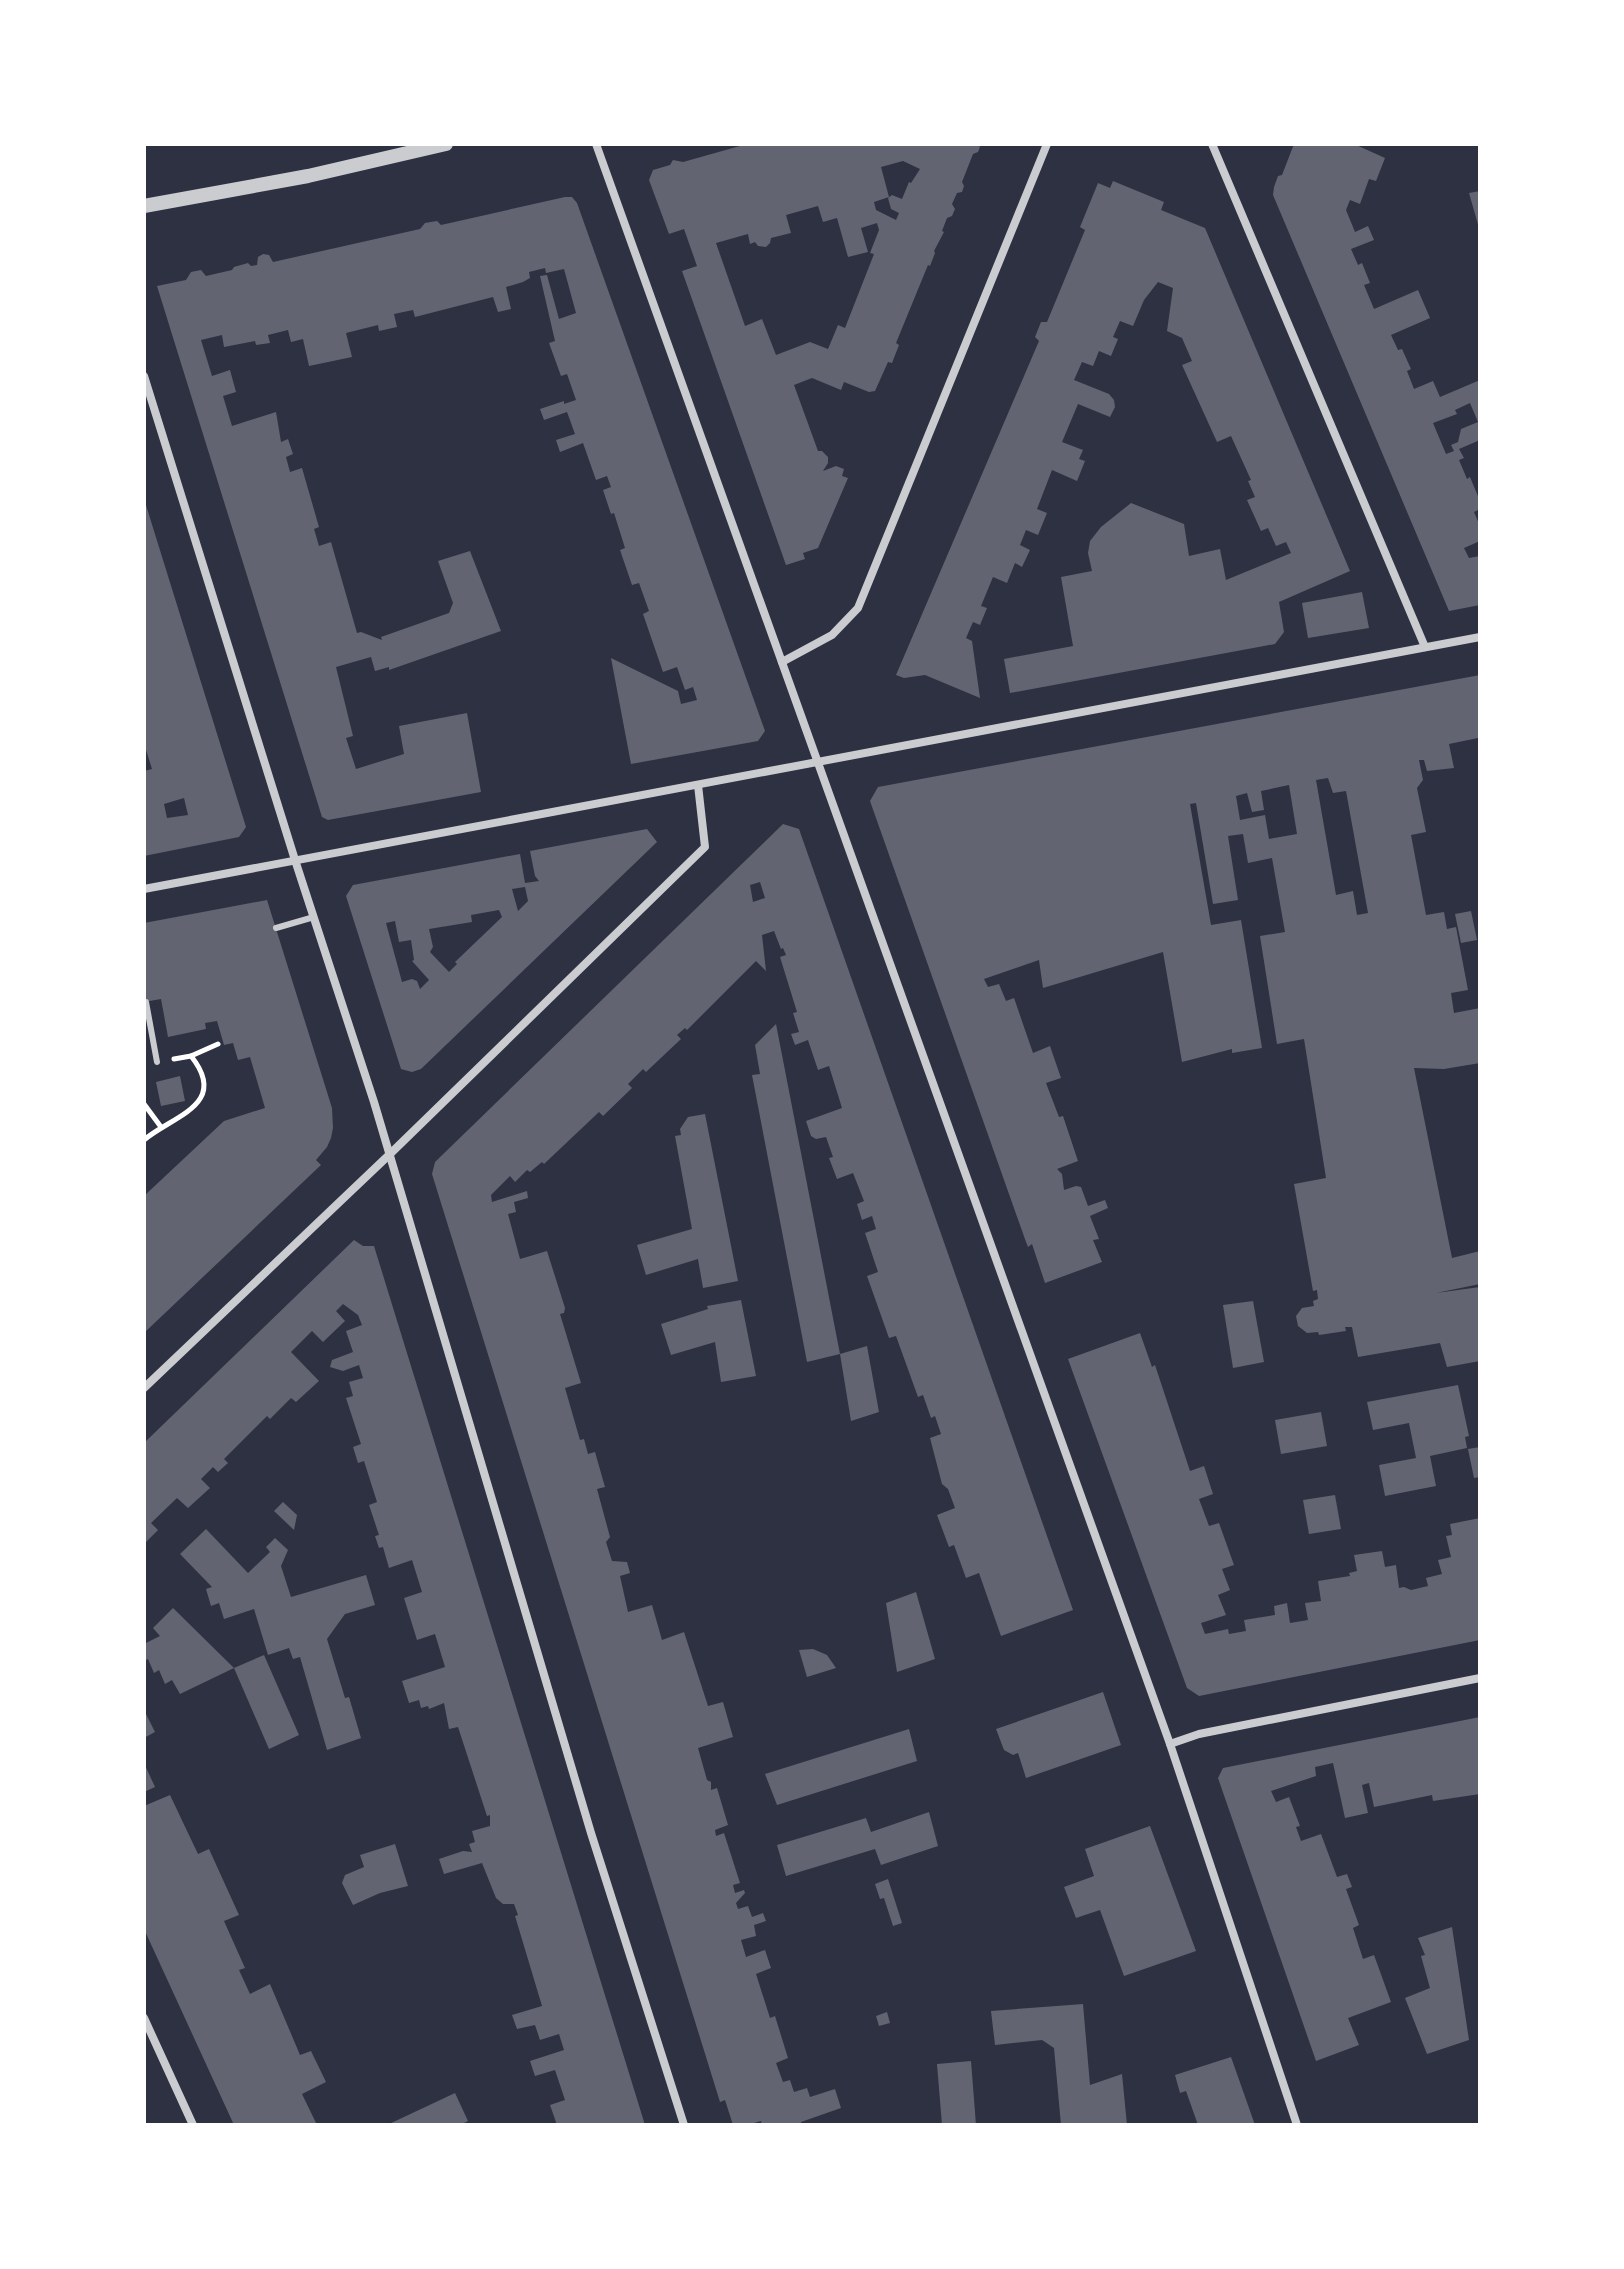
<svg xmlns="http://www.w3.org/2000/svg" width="1624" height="2269" font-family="Cabin,sans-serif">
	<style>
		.building { fill: #626471; fill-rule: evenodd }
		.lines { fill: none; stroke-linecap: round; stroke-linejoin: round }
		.path { stroke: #fff; stroke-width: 5 }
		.service { stroke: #caccd0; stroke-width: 6 }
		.minor { stroke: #caccd0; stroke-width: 8 }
		.tertiary { stroke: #caccd0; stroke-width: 14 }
	</style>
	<rect width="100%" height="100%" fill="#2d3142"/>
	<g class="building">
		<path d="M747,144h231l2,3 -2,5 -5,2 -11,28 2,4 -2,6 -5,1 -5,11 3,5 -3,7 -5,2 -5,13 2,1 -10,19 1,2 -5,13 -2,-1 -32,78 3,2 -7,18 -4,-1 -13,29 -6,1 -25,-10 -3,8 -29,-12 -18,7 24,66h4l6,6v6l-5,8 13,-5 8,3 -2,7 6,2 -30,70 -15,5 2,6 -19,6 -104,-294 15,-5 -13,-37 -15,5 -20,-54 4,-10 17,-5 3,-5 10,2zM903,161l17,8 -9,14 -2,-1 -7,17 -10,-4 -4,3 3,11 8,4 -3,7 -20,-10 -2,-8 15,-5 -8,-30zM818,206l5,16 14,-4 11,39 20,-5 -7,-24 16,-5 2,7 -9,23 4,1 -29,74 -7,-3 -10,24 -18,-7 -34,13 -14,-36 -17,7 -29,-83 32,-9 2,10 5,-2 3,4 8,1 4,-4 1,-5 20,-5 -5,-18z"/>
		<path d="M1294,144h60l31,14 -9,23 -7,-2 -9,25 -10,-4 -4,10 9,22 13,-6 6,14 -23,9 7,16 4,-2 8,20 -6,2 10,24 44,-19 12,28 -39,17 7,15 4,-1 9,20 -4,2 7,18 19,-8 7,16 40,-17v60l-21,9 5,9 -5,2 8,19 3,-2 10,24v8l-6,3 6,14v15l-16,7 5,10 11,-2v49l-31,6 -176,-416 1,-8 4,-11 4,-1zM1470,403l8,19 -17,7 -3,13 -7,3 3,6 -8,3 -13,-31 24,-9 -2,-4z"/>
		<path d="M1113,181l51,21 -3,8 44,18 145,343 -71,31 5,30 -9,12 -265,49 -6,-34 69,-13 -12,-69 31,-6 -4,-18 2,-12 11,-14 30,-24 53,21 5,32 31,-7 6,31 65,-27 -5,-11 -10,4 -8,-18 -7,3 -14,-31 8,-3 -7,-16 3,-1 -20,-44 -14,6 -35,-77 10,-4 -10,-23 -15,-7 6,-43 -15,-6 -14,18 -11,26 -13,-5 -7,16 5,2 -7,17 -12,-5 -6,15 -11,-4 -8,18 35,14 5,6 1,7 -5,10 -32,-13 -16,38 21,8 -4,9 6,2 -8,20 -25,-11 -15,39 10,4 -9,22 -12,-5 -6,15 10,5 -8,17 -7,-4 -8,20 -14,-6 -12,29 6,2 -7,17 -7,-3 -7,16 6,3 8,57 -55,-23 -21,3 -8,-3 143,-334 -4,-4 6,-15h6l38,-92 -5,-3 18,-44 12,5z"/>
		<path d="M1480,191v37h-1l-10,-35z"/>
		<path d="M565,197h7l5,6 188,528 -7,10 -127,23 -20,-106 67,33 3,13 16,-4 -4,-13 -8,3 -8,-23 -14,5 -20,-58 6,-3 -10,-28 -7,2 -12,-35 5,-2 -11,-35 -3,1 -8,-24 8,-3 -4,-11 -11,4 -13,-37 -23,9 -4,-12 19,-6 -8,-22 -23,8 -4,-11 24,-8v3l12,-4 -9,-26 -6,2 -12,-33 6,-2 -15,-65 7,-1 12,44 17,-6 -12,-44 -18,4 -1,-5 -16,4 1,6 -7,4 -17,5 5,22 -13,3 -5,-15 -78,20 -2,-7 -19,4 3,13 -18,4 -1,-6 -32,8 6,24 -43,9 -6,-27 -12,3 -3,-12 -20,5 2,8 -14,2 -1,-4 -31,6 -2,-12 -21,5 11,36 18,-6 6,22 -13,4 9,30 44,-14 5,30 7,-3 5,15 -7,3 4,15 12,-4 17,59 -5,2 5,17 12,-4 26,91 4,-1 21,8 -1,-3 68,-24 4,-10 -15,-42 32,-10 31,80 -112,39v-3l-14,4 -4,-14 -35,10 17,69 -7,2 10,31 48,-15 -5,-28 68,-13 14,79 -153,28 -6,-3 -165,-531 29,-6 5,-8 10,-2 5,6 26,-6 2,-3 14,-4 3,3 6,-1 1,-8 5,-3 6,1 4,7 147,-33 5,-6 12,-2 4,4z"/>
		<path d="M145,502l101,325 -7,10 -95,19v-85l8,-2 -6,-19 -2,1zM184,798l4,17 -21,3 -3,-14z"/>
		<path d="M1362,592l7,36 -61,10 -6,-35z"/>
		<path d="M1480,675l-2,63 -29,6 5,24 -27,3 -3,-11h-5l4,20 -6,8 9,44 -15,3 15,80 18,-3 3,17 9,-2 12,63 -17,3 3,20 26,-5v55l-36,6 -30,-1 38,190 28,-7v33l-44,9 44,-6v74l-33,6 -7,-24 -82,14 -6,-30h-7l1,4 -27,4 -1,-3 -11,1 -9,-7 -2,-10 6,-8 12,-2 -1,-5 5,-2 -1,-9 -4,1 -19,-107 32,-6 -22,-139 -27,5 -17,-108 25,-4 -13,-74 -24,5 -5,-29 -15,2 10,64 -25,4 -17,-101 -6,1 21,121 30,-5 21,128 -30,5v-4l-50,13 -19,-110 -120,36 -4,-28 -55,19 4,8 11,-3 7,17 8,-3 19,55 17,-7 11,32 -15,5 13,34 4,-1 15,45 -21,8 5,5 2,16 12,-4 5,1 7,19 17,-6 3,8 -18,8 9,23 -6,1 9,22 -57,21 -13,-39 -4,3 -2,-5 -156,-441 8,-14zM1328,778l5,15 13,-2 22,122 -11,2 -4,-24 -17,4 -20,-115zM1289,785l8,49 -28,5 -4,-24 -25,5 -4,-24 11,-3 5,19 12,-2 -3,-19z"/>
		<path d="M783,824l16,5 274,781 -72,26 -22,-63 -13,5 -12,-33 -5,2 -12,-32 18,-7 -7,-19 -6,-5 -12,-46 11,-4 -6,-18 -4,2 -8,-23 -5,2 -22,-61 -7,2 -22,-62 11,-4 -13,-39 11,-4 -4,-13 -10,4 -5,-16 7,-3 -11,-28 -16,6 -8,-21 4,-1 -7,-20 -10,2 -5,-3 -5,-15 36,-13 -13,-42 -11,4 -10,-30 -13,5 -4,-11 8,-2 -6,-19 4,-1 -17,-55 6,-2 -3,-7 -2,1 -7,-18 -12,4 4,36 -10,-10 -69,69 -2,-2 -8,7 4,4 -35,33 -3,-3 -15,15 4,4 -29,28 -4,-4 -55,52 -2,-2 -12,10 -3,-2 -12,12 -5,-6 -19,19 1,7 35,-11 1,7 -14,4 2,10 -8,2 12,45 27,-8 18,57 -1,5 -4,1 21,69 -16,5 15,52 4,-1 4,15 7,-2 10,35 -8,2 13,48 -4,5 6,19 15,1 3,11 -10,3 8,36 24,-7 10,35 22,-8 24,74 15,-4 10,35 -35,11 9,32 4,2v8l6,-2 11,37 -13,5 1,6 8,-3 16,50 -7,2 2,8 9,-3 1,3 -9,10 2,6 10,-3 4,11 11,-4 3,8 -12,4 2,11 -15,4 5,17 19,-7 6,18 -15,6 14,44 5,-2 13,42 -12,5 7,19 7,-2 4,12 13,-4 3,9 25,-8 6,19 -40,14v3h-39l-1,-4 -14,4h-14l-8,-25 -5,2 -288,-928 3,-12zM760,882l5,16 -12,4 -3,-17z"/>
		<path d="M647,829l10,13 -236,227 -9,3 -11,-3 -55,-173 7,-11 167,-31 5,29 14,-2 -4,-5 -5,-25zM525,887l3,14 -10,10 -6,-22zM499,910l3,7 -47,45 2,2 -8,8 -19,-20 3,-5 -4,-18 43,-7 -1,-7zM395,921l4,21 12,-2 3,20 -2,1 17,19 -9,9 -3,-8 -5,-2 -10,3 -16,-59z"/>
		<path d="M267,900l65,208 1,20 -2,10 -4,9 -11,13 5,5 -177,168v-137l80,-75 41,-13 -15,-51 -12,3 -5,-17 -9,2 -7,-24 -12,2 1,6 -38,8 -7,-38 -17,3v-79z"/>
		<path d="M1471,911l6,29 -16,3 -6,-29z"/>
		<path d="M776,1024l64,330 -33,8 -55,-287 8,-1 -5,-29z"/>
		<path d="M180,1076l5,25 -24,5 -5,-24z"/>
		<path d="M705,1114l33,167 -35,7 -5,-29 -52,16 -9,-30 55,-16 -17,-93 6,-1 -1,-6 8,-12z"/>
		<path d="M354,1240l9,6h11l271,879h-88l-7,-20 15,-5 -10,-30 -20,6 -5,-15 34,-11 -5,-16 -19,6 -5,-15 -18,4 -5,-14 30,-9 -27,-90 3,-1 -4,-11h-11l-7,-6 -14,-35 -38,11 -5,-15 24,-8 9,1 -3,-8 6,-2 -3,-11 18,-5v-11l-3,1 -29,-89 -9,2 -5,-26 -15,6 -1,-3 -7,2 -2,-8 -10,3 -7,-22 43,-14 -10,-33 -18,6 -13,-42 18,-6 -10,-32 -23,8 -6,-21 -4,1 -4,-12 4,-1 -10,-30 8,-3 -13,-41 -6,2 -5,-16 8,-3 -15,-46 7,-2 -4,-14 14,-4 -4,-13 -16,6 -13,-4 2,-7 21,-8 -7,-21 16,-6 -4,-10 -15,-11 -7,7 9,10 -22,21 -11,-11 -21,21 28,29 -23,21 -5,-4 -21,21 -3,-3 -43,43 4,4 -10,9 -5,-5 -12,12 9,9 -22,20 -11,-10 -26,25 7,7 -14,14v-101z"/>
		<path d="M741,1300l15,76 -35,6 -6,-40 -44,13 -10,-31 47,-15 -1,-3z"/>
		<path d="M1253,1301l11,61 -31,6 -10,-63z"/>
		<path d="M1140,1333l12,34 3,-2 35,106 14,-5 9,28 -14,5 10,27 10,-3 15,42 -12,4 8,21 -12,5 8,20 -25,8 4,11 23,-5 1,5 17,-3 -2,-11 31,-5 -1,-9 13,-3 3,20 18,-3 -3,-17 16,-2 -3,-20 32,-5 -1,-3 8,-2 -3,-16 28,-4 3,16 11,-2 3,23 5,-1 7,3 17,-4 -2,-8 16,-4 -4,-14 13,-3 -5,-21 6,-1 -2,-11 30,-6v122l-281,56 -12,-8 -119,-329z"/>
		<path d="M867,1346l12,66 -28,9 -11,-67z"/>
		<path d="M1458,1385l11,51 -4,1 2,11 -37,8 6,30 -51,10 -6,-31 37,-7 -7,-35 -36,7 -6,-28z"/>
		<path d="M1321,1412l6,34 -46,8 -6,-34z"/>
		<path d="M1480,1447v30l-6,1 -6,-29z"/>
		<path d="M1335,1495l6,34 -32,5 -6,-34z"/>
		<path d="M283,1502l14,13 -3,15 -20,-19z"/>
		<path d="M206,1529l42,44 22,-21 -4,-5 9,-9 13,12 -7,16 10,31 75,-22 9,30 -30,9 -18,25 18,59 4,-1 12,41 -34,12 -27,-93 -7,2 -4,-11 -21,7 -14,-46 -30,10 -5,-16 -8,3 -5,-17 6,-2 -32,-33z"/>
		<path d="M916,1592l19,67 -38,13 -11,-69z"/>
		<path d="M173,1608l61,60 -54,26 -8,-14 -7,4 -6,-14 -5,3 -6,-14 -4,2v-17l16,-8 -7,-8z"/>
		<path d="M813,1649l14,6 9,13 -29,9 -8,-27z"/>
		<path d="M264,1655l35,80 -30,14 -35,-81z"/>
		<path d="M1103,1692l18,53 -95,33 -8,-25 -5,2 -9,-5 -8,-21z"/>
		<path d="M144,1710l11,22 -11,6z"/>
		<path d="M1480,1717v77l-47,7 -1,-6 -58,12 -5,-24 -7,2 6,28 -23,5 -12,-55 -18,4 1,9 -45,15 5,11 13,-5 11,29 -4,1 5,14 20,-7 16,43 10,-3 5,13 -6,2 13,36 -6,3 10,31 11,-4 17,47 -43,16 11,27 -43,16 -98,-283 5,-10z"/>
		<path d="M909,1729l8,32 -140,44 -12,-31z"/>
		<path d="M144,1763l11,24 -11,5z"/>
		<path d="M170,1795l28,59 11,-5 30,66 -15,6 21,47 -6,2 11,24 20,-10 30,71 11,-4 15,31 -24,12 15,31h-83l-90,-196v-123z"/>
		<path d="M929,1812l9,34 -57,19 -6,-16 -89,27 -9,-31 89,-27 5,14z"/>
		<path d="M1150,1826l46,125 -72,25 -24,-66 -24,8 -12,-31 30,-11 -9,-27z"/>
		<path d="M395,1844l13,42 -28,7 -27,12 -11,-22 3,-8 19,-8 -4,-12z"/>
		<path d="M888,1879l14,44 -9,3 -9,-28 -4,1 -5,-15z"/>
		<path d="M1452,1927l17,113 -42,14 -22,-56 25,-10 -9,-32 4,-1 -7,-17z"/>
		<path d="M1083,2004l7,81 32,-11 5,51h-66l-7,-77 -12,-8 -47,5 -4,-34z"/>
		<path d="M887,2012l3,11 -11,3 -3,-10z"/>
		<path d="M1231,2057l24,68h-57l-12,-34 -6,2 -5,-18z"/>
		<path d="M971,2061l5,64h-34l-5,-61z"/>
		<path d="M455,2093l13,28 -8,4h-73z"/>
	</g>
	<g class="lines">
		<g class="path">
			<path d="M174,1059l17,-3 27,-12"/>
			<path d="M144,1104l17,23"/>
			<path d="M144,1140c28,-24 86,-35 47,-84"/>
		</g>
		<g class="service">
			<path d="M276,928l38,-11"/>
			<path d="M146,1002l11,60"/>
		</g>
		<g class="minor">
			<path d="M596,144l574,1600 127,381"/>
			<path d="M1212,144l213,503"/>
			<path d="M144,376l151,484 79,242 217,731 93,292"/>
			<path d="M782,662l50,-27 26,-27 189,-464"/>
			<path d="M144,889l1336,-252"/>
			<path d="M144,1388l246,-234 315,-307 -7,-62"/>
			<path d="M1170,1744l29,-10 281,-56"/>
			<path d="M144,2018l49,107"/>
		</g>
		<path class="tertiary" d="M144,206l164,-30 138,-32"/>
	</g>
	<rect width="1624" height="2269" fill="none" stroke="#ffffff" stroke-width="292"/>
</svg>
